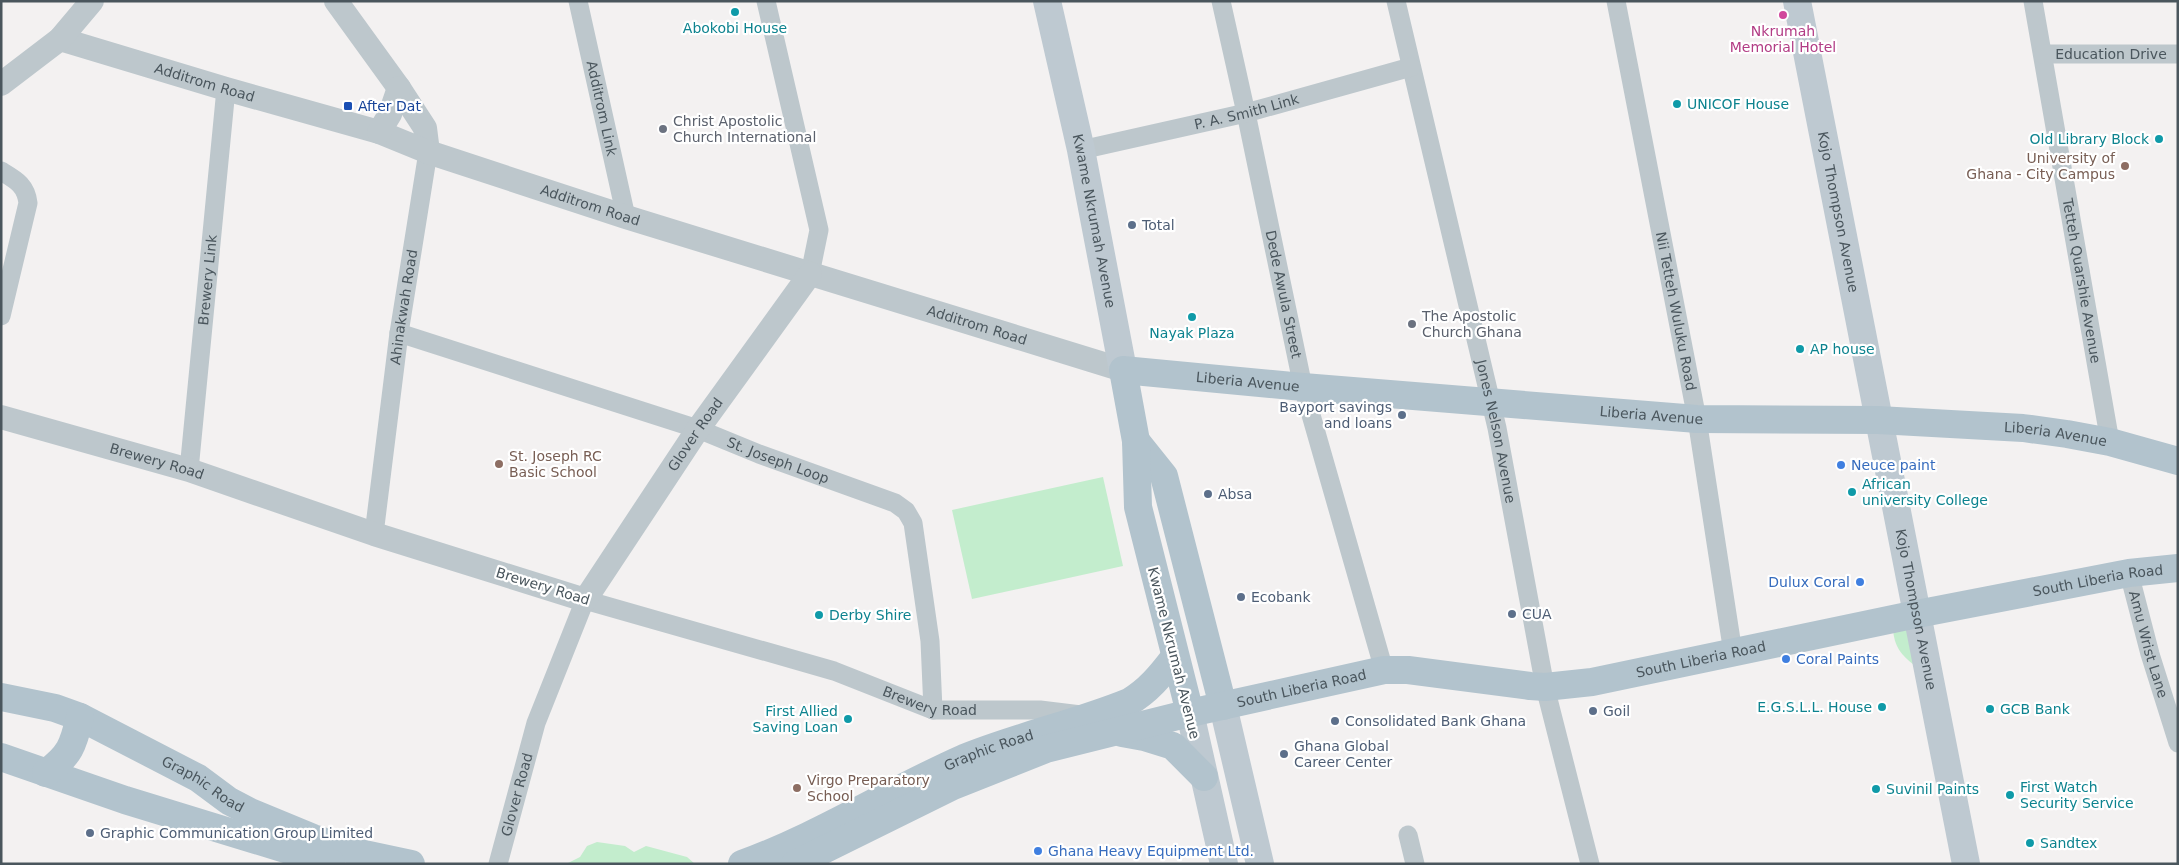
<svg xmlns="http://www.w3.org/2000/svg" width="2179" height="865" font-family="'DejaVu Sans',sans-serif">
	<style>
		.green { fill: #c3edcd }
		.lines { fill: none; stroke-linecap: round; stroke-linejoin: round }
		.minor { stroke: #bdc7cc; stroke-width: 19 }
		.tertiary { stroke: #bdc7cc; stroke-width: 24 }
		.secondary { stroke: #bec9d1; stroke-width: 28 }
		.primary { stroke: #b2c3cd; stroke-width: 28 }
		.culture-dot { fill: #0f9aa8; stroke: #fff; stroke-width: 2 }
		.hotel-dot { fill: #d1479c; stroke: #fff; stroke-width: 2 }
		.transit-dot { fill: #1a4fb4; stroke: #fff; stroke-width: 2 }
		.worship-dot { fill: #6b7280; stroke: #fff; stroke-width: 2 }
		.education-dot { fill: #8d6e63; stroke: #fff; stroke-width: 2 }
		.service-dot { fill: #5c6f8a; stroke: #fff; stroke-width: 2 }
		.shop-dot { fill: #3f7fe0; stroke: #fff; stroke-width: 2 }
		.labels { text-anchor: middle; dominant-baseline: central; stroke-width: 4.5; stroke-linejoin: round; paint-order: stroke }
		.culture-label { font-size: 14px; fill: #0d838f; stroke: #fff; text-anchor: start }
		.hotel-label { font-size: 14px; fill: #b23c85; stroke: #fff }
		.street-label { font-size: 14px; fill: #4a565d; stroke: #fff }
		.transit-label { font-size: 14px; fill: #164399; stroke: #fff; text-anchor: start }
		.worship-label { font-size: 14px; fill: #5b616d; stroke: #fff; text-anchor: start }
		.education-label { font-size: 14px; fill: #785e54; stroke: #fff; text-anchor: start }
		.service-label { font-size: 14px; fill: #4e5e75; stroke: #fff; text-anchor: start }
		.shop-label { font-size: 14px; fill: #366cbe; stroke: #fff; text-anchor: start }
	</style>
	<rect width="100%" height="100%" fill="#f3f1f1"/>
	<g class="green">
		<path d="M1103,477l20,89 -151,33 -20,-89z"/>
		<path d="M1907,619l7,46c-13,-10 -20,-19 -21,-36z"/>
		<path d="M597,842l28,4 9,6 12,-6 41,11 8,7h-129l14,-7 7,-11z"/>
	</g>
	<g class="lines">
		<g class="minor">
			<path id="s1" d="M578,1l48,216"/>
			<path d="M766,1l53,229 -9,44"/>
			<path id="s2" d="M1221,1l25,112 57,274 81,283"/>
			<path id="s3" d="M1396,1l101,427 48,259 45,177"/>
			<path id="s4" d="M1616,1l81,418 36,234"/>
			<path id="s5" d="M2033,1l77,441"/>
			<path id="s6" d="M2043,54h135"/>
			<path id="s7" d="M1081,150l165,-37 165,-46"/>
			<path d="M1,171c15,9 25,14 27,32l-27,113"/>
			<path id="s8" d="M399,333l299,96 61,25 136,49 11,8 7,12 17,118 3,69"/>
			<path id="s9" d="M189,470l37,-381"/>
			<path id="s10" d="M374,534l25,-201 29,-181"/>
			<path id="s11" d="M2129,573l21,81 28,89"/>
			<path d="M1408,835l7,29"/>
			<path id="s12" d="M498,864l38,-141 49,-123 249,71 99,39h107l41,5"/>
		</g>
		<g class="tertiary">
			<path d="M336,1l63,87 26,40 3,24"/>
			<path id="s13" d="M60,39l166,50 153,43 49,20 198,65 497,153"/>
			<path d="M1,84l59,-45 32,-38"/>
			<path d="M379,132l11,-18 9,-26"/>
			<path id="s14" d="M1,417l188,53 185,64 211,66 113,-171 112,-155"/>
		</g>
		<g class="secondary">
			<path id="s15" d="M1047,1l34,149 42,220"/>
			<path id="s16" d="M1797,1l169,863"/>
			<path d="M1223,706l37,158"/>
			<path d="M1190,713l34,151"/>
		</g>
		<g class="primary">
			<path d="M1136,441l28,35 59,230"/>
			<path id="s17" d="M1,697l54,11 25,9 118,61 31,23 21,11 63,26 51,16 47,10"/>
			<path id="s18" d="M1190,713l-52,-206 -2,-66 -13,-71 180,17 394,32 181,1 145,8 44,6 43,8 68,19"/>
			<path d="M1122,733l22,4 29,9 31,31"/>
			<path d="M1,757l124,43 206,63"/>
			<path d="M46,773c24,-18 27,-27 34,-56"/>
			<path id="s19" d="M742,864c77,-28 147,-73 222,-106 54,-22 111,-34 165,-56 19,-11 32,-27 45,-44"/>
			<path id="s20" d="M795,864l158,-78 93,-37 144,-36 194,-43h24l122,16 15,1 47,-5 325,-68 212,-41 49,-5"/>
		</g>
	</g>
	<g class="culture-dot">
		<circle cx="735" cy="12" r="5"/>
		<circle cx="1677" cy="104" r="5"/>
		<circle cx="2159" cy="139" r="5"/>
		<circle cx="1192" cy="317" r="5"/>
		<circle cx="1800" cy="349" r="5"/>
		<circle cx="1852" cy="492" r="5"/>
		<circle cx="819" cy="615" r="5"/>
		<circle cx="1882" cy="707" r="5"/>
		<circle cx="1990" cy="709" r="5"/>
		<circle cx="848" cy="719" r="5"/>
		<circle cx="1876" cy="789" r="5"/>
		<circle cx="2010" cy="795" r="5"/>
		<circle cx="2030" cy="843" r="5"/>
	</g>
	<circle class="hotel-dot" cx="1783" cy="15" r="5"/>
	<rect class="transit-dot" x="343" y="101" width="10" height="10" rx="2.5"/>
	<g class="worship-dot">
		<circle cx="663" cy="129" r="5"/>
		<circle cx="1412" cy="324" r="5"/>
	</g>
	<g class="education-dot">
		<circle cx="2125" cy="166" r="5"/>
		<circle cx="499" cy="464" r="5"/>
		<circle cx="797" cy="788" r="5"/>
	</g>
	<g class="service-dot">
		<circle cx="1132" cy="225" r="5"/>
		<circle cx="1402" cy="415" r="5"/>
		<circle cx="1208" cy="494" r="5"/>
		<circle cx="1241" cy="597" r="5"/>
		<circle cx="1512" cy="614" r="5"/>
		<circle cx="1593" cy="711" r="5"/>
		<circle cx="1335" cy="721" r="5"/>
		<circle cx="1284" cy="754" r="5"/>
		<circle cx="90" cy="833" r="5"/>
	</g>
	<g class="shop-dot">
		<circle cx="1841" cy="465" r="5"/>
		<circle cx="1860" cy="582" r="5"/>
		<circle cx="1786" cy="659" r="5"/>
		<circle cx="1038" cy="851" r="5"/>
	</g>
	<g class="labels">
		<g class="culture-label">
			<text x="735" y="28" text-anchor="middle">Abokobi House</text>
			<text x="1687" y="104">UNICOF House</text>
			<text x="2149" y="139" text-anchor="end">Old Library Block</text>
			<text x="1192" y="333" text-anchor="middle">Nayak Plaza</text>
			<text x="1810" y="349">AP house</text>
			<text x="1862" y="484">African<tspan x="1862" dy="16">university College</tspan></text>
			<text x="829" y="615">Derby Shire</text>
			<text x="1872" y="707" text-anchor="end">E.G.S.L.L. House</text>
			<text x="2000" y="709">GCB Bank</text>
			<text x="838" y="711" text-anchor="end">First Allied<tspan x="838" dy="16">Saving Loan</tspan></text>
			<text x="2020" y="787">First Watch<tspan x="2020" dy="16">Security Service</tspan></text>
			<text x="1886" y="789">Suvinil Paints</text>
			<text x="2040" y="843">Sandtex</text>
		</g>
		<g class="hotel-label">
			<text x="1783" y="31">Nkrumah<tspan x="1783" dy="16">Memorial Hotel</tspan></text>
		</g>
		<g class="street-label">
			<text stroke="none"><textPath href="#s6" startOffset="68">Education Drive</textPath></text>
			<text stroke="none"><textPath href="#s13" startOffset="151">Additrom Road</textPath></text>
			<text stroke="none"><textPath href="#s1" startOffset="110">Additrom Link</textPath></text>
			<text stroke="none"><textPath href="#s7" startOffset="170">P. A. Smith Link</textPath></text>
			<text stroke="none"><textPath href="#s13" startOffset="556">Additrom Road</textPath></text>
			<text stroke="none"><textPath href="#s16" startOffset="215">Kojo Thompson Avenue</textPath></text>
			<text stroke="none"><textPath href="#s15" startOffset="225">Kwame Nkrumah Avenue</textPath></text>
			<text stroke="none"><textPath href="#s9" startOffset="191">Brewery Link</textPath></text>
			<text stroke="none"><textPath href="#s5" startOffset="284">Tetteh Quarshie Avenue</textPath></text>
			<text stroke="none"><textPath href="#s2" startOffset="300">Dede Awula Street</textPath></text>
			<text stroke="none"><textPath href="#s10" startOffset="229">Ahinakwah Road</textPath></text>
			<text stroke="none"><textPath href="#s4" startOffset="316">Nii Tetteh Wuluku Road</textPath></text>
			<text stroke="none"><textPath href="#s13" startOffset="961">Additrom Road</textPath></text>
			<text stroke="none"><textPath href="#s18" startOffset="476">Liberia Avenue</textPath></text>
			<text stroke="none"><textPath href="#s18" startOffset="881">Liberia Avenue</textPath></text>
			<text stroke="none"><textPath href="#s3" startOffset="442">Jones Nelson Avenue</textPath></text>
			<text stroke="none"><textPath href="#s14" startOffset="811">Glover Road</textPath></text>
			<text stroke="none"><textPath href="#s18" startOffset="1286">Liberia Avenue</textPath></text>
			<text stroke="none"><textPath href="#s8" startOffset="400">St. Joseph Loop</textPath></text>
			<text stroke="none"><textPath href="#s14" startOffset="162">Brewery Road</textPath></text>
			<text stroke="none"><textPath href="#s20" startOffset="1349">South Liberia Road</textPath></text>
			<text transform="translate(543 586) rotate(17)">Brewery Road</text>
			<text stroke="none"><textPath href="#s16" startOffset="620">Kojo Thompson Avenue</textPath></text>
			<text stroke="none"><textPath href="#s11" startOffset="74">Amu Wrist Lane</textPath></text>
			<text transform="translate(1174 653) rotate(76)">Kwame Nkrumah Avenue</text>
			<text stroke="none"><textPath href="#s20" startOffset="944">South Liberia Road</textPath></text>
			<text stroke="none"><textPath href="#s20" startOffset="539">South Liberia Road</textPath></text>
			<text stroke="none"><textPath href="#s12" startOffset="639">Brewery Road</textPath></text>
			<text stroke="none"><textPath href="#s19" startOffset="272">Graphic Road</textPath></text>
			<text stroke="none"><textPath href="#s17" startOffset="222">Graphic Road</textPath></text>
			<text stroke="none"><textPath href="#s12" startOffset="72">Glover Road</textPath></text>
		</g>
		<g class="transit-label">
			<text x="358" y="106">After Dat</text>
		</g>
		<g class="worship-label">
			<text x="673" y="121">Christ Apostolic<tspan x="673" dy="16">Church International</tspan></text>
			<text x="1422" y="316">The Apostolic<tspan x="1422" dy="16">Church Ghana</tspan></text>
		</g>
		<g class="education-label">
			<text x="2115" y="158" text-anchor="end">University of<tspan x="2115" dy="16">Ghana - City Campus</tspan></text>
			<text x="509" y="456">St. Joseph RC<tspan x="509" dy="16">Basic School</tspan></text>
			<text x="807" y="780">Virgo Preparatory<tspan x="807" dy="16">School</tspan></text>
		</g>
		<g class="service-label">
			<text x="1142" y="225">Total</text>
			<text x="1392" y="407" text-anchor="end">Bayport savings<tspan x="1392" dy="16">and loans</tspan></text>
			<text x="1218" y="494">Absa</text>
			<text x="1251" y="597">Ecobank</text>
			<text x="1522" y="614">CUA</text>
			<text x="1603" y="711">Goil</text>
			<text x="1345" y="721">Consolidated Bank Ghana</text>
			<text x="1294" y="746">Ghana Global<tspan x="1294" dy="16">Career Center</tspan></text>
			<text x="100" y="833">Graphic Communication Group Limited</text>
		</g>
		<g class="shop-label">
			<text x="1851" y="465">Neuce paint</text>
			<text x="1850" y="582" text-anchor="end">Dulux Coral</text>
			<text x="1796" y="659">Coral Paints</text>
			<text x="1048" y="851">Ghana Heavy Equipment Ltd.</text>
		</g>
	</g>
	<rect width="2179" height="865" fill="none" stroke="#4a565d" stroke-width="5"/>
</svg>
